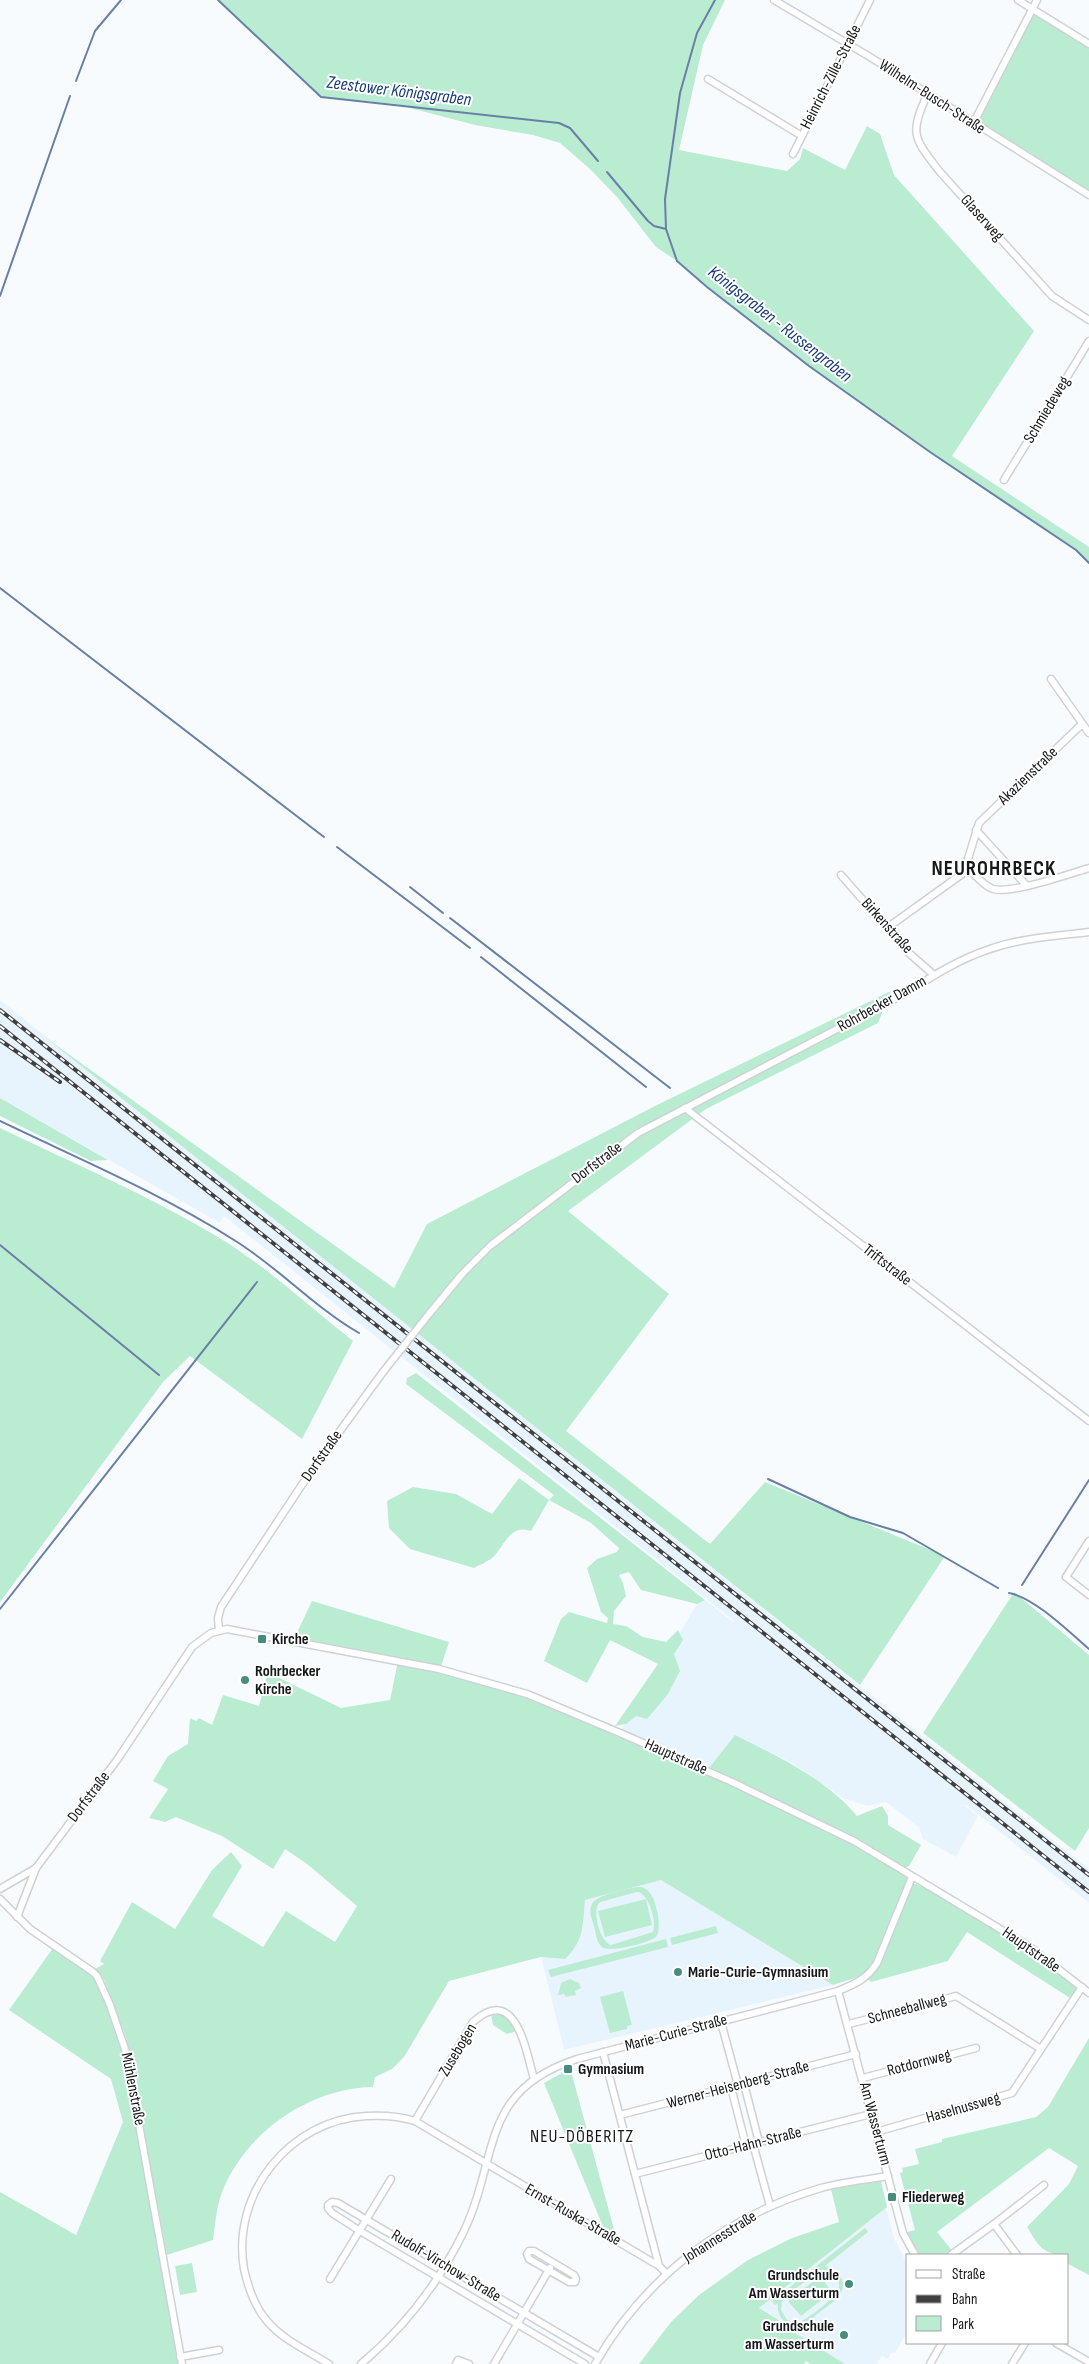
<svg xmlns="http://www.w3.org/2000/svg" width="1089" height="2364" font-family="'Sofia Sans Condensed',sans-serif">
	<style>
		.built { fill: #e8f4fd }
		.green { fill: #baecd2; fill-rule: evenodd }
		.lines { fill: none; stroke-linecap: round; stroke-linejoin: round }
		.stream { stroke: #6980a6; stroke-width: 2 }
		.minor-casing { stroke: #ced2d6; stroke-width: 9 }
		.minor { stroke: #fff; stroke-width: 6 }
		.rail-casing { stroke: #3e4042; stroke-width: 4 }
		.rail { stroke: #fff; stroke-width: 2; stroke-dasharray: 5.5; stroke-linecap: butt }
		.minor-bridge-casing { stroke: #ced2d6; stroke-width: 9; stroke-linecap: butt }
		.minor-bridge { stroke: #fff; stroke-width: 6 }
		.poi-dot { fill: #488c81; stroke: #fff; stroke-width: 2 }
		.labels { text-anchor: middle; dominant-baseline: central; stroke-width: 4; stroke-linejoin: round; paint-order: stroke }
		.street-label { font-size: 16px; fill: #161819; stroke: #fff }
		.poi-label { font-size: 16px; font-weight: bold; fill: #161819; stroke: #fff; text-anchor: start }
		.water-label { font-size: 18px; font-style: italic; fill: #173b7b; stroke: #fff }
		.neighbourhood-label { font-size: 18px; letter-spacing: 1px; fill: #161819; stroke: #fff }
		.district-label { font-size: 21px; font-weight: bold; letter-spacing: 1px; fill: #161819; stroke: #fff }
	</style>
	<rect width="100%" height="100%" fill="#f8fbfe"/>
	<g class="built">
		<path d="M0,1000l1084,865 5,5v33l-123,-98h-2l14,11 -22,41 -33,-18 -4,-12 -33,-25 -19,4 -24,-8 -51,-35 -57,-28 -26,35 -88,-40 76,-126 8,-4 30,23 -1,-2 -510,-405 -4,7 -220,-125z"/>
		<path d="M661,1880l172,105 -269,65 -23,-93 24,2 18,-32 2,-27z"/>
		<path d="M886,2208l8,30 14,28v64l-13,23 -3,-1 -5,7 -5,-3 -5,8h-32l-51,-31 2,-2 -37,-23z"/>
	</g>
	<g class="green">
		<path d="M218,0h507l-22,45 -24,105 108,21 13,-12 3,-11 42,22 22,-44 13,8 14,41 140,156 -82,125 137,91v16l-13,-13 -146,-98 -121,-86 -102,-79 -30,-26 -21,-14 -39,-50 -27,-28 -30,-26 -27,-8 -58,-10 -80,-21 -74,-7z"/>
		<path d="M1034,13l55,34v147l-112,-69z"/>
		<path d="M891,991l-13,32 -172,86 -138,102 101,83 -103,137 144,113 55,-62 180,74 -85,129 -814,-647 348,250 33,-64 230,-119z"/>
		<path d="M0,1098l108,62 -17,1 -91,-45z"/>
		<path d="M0,1128c73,35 148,67 218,109 48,29 91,69 135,104l-51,98 -112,-83 -27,26 -163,220z"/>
		<path d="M416,1373l289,227 -8,4 -56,-14 -12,-18 -10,3 4,8 3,13 -12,15 -1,13 13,2 17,11 23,5 12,-12 5,10 -9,14 6,17 -12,23 -21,25 -11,-3 -10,8 -11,2 43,-62 -48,-24 -23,43 -43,-22 17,-42 8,-7 38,11 1,-5 -7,-6 -14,-44 10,-9 20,-7 2,-4 -28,-25 -42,-23 -18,31c-21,-8 -27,16 -39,27 -5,4 -13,7 -18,10l-64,-19 -21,-21 -2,-27 26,-14 43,7 36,20 27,-36 30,22 5,-5 -148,-111 1,-6z"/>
		<path d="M1014,1592l75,63v173l-14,23 -152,-118z"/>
		<path d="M312,1601l137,41 -10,31 71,19 196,80 29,-37c44,22 90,43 122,81l25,-10 6,10v9l33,20 -12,21 -11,4 8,5 1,6 20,7 103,62 48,39 -8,9 -103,-66 -19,29 -77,21 -7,-7 -31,10 -172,-105 -76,20c-2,25 -1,41 -20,59l-24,-2 -92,24 -45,76 -12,12 -17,8 -2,10c-65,1 -132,48 -153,111 -4,13 -5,28 -7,42l-46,15 -41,-218 -22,-57 -9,-11 9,-5 -4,-3 32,-59 43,27 37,-59 19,-18 11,14 -30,50 51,31 23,-36 49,31 22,-36 -50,-42 -22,-15 -12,20 -51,-33 -46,-19 -11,5 -16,-4 19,-29 -15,-8 15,-25 20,-12 2,-26 6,3 3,-3 13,7 11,-30 36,11 10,-38 2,6 70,34 49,-8 8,-39 -104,-22z"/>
		<path d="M641,1887c4,1 7,3 9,6 6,7 13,37 6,44 -7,6 -47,16 -54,10 -6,-5 -6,-14 -8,-21 -2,-7 -6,-15 -2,-22 4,-9 39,-17 49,-17zM637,1892c12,1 20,30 16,40l-42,13c-11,-3 -20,-35 -11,-43z"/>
		<path d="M646,1899l6,26 -47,12 -7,-26z"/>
		<path d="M716,1926l2,7 -46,12 -2,-7z"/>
		<path d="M666,1939l2,8 -117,30 -3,-7z"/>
		<path d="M53,1948l37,26 5,5 21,50 10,42 53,293h-179v-172l76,43 47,-113 -12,-43 -102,-69z"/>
		<path d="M570,1979l9,4 2,5 -6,3 1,4 -10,2 -2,-3 -6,1 3,-12z"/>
		<path d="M623,1991l9,34 -5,1v3l-17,4 -10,-36z"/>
		<path d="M491,2014c14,-2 19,6 26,17l-10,3 -14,-9z"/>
		<path d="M1089,2038v237l-21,-11v-9c-25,0 -29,-8 -41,-28l42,-43 9,-18 -29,-18 -112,84 17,21 -3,2h-36l-12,-22 12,-3 -15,-57 3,-1 -1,-4 17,-4 -4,-15 27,-7v-3l94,-22 12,-10z"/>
		<path d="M571,2071l45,166 -12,-8 -60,-146 20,-11z"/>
		<path d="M871,2181h10l6,26 -128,101 37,23 -1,2 50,31h-35l-4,-3 -2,3h-165l32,-42 28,-27 49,-35 44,-22 47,-16 -8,-33z"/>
		<path d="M865,2228l3,4 -43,34c5,1 12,4 15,9 11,18 -11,30 -23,39 -4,4 -9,10 -15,11 -15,4 -26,-8 -24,-22l-3,2 -3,-4zM819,2271c13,-2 25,8 18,21 -4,7 -30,28 -38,30 -4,1 -8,-1 -12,-2l-6,-10 1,-8 4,-6z"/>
		<path d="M192,2263l5,29 -17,3 -5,-29z"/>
		<path d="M820,2276l12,16 -31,24 -13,-15z"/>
	</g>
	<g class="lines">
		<g class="stream">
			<path d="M218,0l103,97 238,26 11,5 28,33"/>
			<path d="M715,0l-18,33 -17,60 -15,106 1,30 11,32 30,26 102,79 121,86 146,98 13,13"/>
			<path d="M76,81l19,-50 26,-31"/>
			<path d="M607,172l41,49 6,5 12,3"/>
			<path d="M0,296l70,-200"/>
			<path d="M0,588l324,249"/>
			<path d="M337,847l133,101"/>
			<path d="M410,887l33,26"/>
			<path d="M450,918l220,170"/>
			<path d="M481,957l165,130"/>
			<path d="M0,1121c79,38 160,72 234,119 44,27 80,67 125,93"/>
			<path d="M0,1245l159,130"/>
			<path d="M768,1479l82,38 53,16 95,55"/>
			<path d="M1022,1585l67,-105"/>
			<path d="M1009,1593c26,5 59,38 80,56"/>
			<path d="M0,1609l257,-327"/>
		</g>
		<defs>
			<g id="minor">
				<path d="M774,0l96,57 219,138"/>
				<path d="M1018,0l71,44"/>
				<path d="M708,79l94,57"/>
				<path d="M927,95c-18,40 -13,43 13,77l112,124 37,24"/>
				<path d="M973,124l64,-124"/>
				<path d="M793,154l77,-154"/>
				<path d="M1004,480l85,-139"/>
				<path d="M1051,679l38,54"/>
				<path d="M976,830l51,56"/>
				<path d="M969,869l-2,-7 12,-39 103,-99"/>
				<path d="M969,869c7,7 15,17 24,20 19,5 76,-15 96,-21"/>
				<path d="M841,875l69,79 24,21"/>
				<path d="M887,928l82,-59"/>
				<path d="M685,1108l404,313"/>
				<path d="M429,1314l34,-41 27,-27 148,-113 266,-139c27,-17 55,-35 86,-45 31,-11 66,-13 99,-17"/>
				<path d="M1089,1541l-23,36 23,18"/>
				<path d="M219,1630l-1,-12 3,-11 94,-142 68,-93"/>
				<path d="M0,1889l36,-21"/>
				<path d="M0,1899l30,30 63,43 4,4 13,29 16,47 56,312"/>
				<path d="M17,1917l19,-49 81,-108 75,-113 19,-14 16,-4 212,40 88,25 93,39 112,49 122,59 176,106 59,46"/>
				<path d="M838,1991l65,242 12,22"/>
				<path d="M721,2022l17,63"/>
				<path d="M849,2024l107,-28 85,53"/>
				<path d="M603,2052l56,214 7,7"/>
				<path d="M863,2078l113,-30"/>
				<path d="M744,2084l15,58"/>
				<path d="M731,2087l15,59"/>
				<path d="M620,2115l236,-61"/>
				<path d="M415,2121l58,-99c43,-39 53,29 61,57"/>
				<path d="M876,2132l136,-39 70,-106"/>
				<path d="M753,2144l17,62"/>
				<path d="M635,2174l236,-60"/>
				<path d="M994,2224l50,-39"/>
				<path d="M529,2251h5l40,24 2,4 -1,3h-6l-40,-23 -2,-5z"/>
				<path d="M951,2255l43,-31 23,31"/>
				<path d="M330,2279l61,-100"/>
				<path d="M1056,2343l33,19"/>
				<path d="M180,2357l39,-7"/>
				<path d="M329,2364c-21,-13 -46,-24 -62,-43 -12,-14 -19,-34 -23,-52 -13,-76 46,-149 122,-153 17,-1 33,0 49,5l244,145"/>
				<path d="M361,2364c43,-36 77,-80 102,-131 37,-76 15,-142 114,-174l261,-68c17,-7 29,-12 39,-28l35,-86"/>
				<path d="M456,2364l2,-4 11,4"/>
				<path d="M494,2364l56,-96"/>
				<path d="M585,2364l-225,-133 -28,-18 -4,-5v-3l4,-3 6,1 261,154"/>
				<path d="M595,2364c49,-86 130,-148 226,-176 21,-6 45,-8 67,-12"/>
				<path d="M930,2364l12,-21"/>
				<path d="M1012,2364l13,-21"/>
			</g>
		</defs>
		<use href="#minor" class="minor-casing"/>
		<use href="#minor" class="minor"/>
		<defs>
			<g id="rail">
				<path d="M0,1010l1089,865"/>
				<path d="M0,1026l1089,866"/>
				<path d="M0,1040l60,42"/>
			</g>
		</defs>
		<use href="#rail" class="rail-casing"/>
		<use href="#rail" class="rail"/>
		<defs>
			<path id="minor-bridge" d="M383,1372l46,-58"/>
		</defs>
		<use href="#minor-bridge" class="minor-bridge-casing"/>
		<use href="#minor-bridge" class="minor-bridge"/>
	</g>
	<g class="poi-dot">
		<rect x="257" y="1634" width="10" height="10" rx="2.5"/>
		<circle cx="245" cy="1680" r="5"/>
		<circle cx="678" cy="1972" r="5"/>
		<rect x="563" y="2064" width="10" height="10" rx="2.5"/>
		<rect x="887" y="2192" width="10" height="10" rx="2.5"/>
		<circle cx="849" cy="2284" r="5"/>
		<circle cx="844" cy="2335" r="5"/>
	</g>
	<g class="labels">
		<g class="street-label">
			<text transform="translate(831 77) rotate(-63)">Heinrich-Zille-Straße</text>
			<text transform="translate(932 97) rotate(33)">Wilhelm-Busch-Straße</text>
			<text transform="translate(982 218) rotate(48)">Glaserweg</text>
			<text transform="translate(1047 410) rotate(-59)">Schmiedeweg</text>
			<text transform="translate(1028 776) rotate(-44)">Akazienstraße</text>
			<text transform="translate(887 926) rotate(48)">Birkenstraße</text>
			<text transform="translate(882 1004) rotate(-29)">Rohrbecker Damm</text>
			<text transform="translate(597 1163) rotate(-37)">Dorfstraße</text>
			<text transform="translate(887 1265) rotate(38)">Triftstraße</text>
			<text transform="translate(322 1456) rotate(-55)">Dorfstraße</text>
			<text transform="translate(676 1757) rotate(24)">Hauptstraße</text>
			<text transform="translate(89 1797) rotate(-53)">Dorfstraße</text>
			<text transform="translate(1031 1950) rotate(35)">Hauptstraße</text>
			<text transform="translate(907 2009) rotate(-15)">Schneeballweg</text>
			<text transform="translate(676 2033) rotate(-15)">Marie-Curie-Straße</text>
			<text transform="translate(458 2050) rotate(-59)">Zusebogen</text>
			<text transform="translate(919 2063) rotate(-15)">Rotdornweg</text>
			<text transform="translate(738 2085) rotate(-15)">Werner-Heisenberg-Straße</text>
			<text transform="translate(133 2089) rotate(79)">Mühlenstraße</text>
			<text transform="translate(963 2108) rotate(-16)">Haselnussweg</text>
			<text transform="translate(875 2124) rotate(75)">Am Wasserturm</text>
			<text transform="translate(753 2144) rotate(-14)">Otto-Hahn-Straße</text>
			<text transform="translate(573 2215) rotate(30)">Ernst-Ruska-Straße</text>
			<text transform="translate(720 2237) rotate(-32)">Johannesstraße</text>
			<text transform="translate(446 2266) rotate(31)">Rudolf-Virchow-Straße</text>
		</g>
		<g class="poi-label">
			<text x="272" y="1639">Kirche</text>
			<text x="255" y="1671">Rohrbecker<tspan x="255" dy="18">Kirche</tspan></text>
			<text x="688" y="1972">Marie-Curie-Gymnasium</text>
			<text x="578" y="2069">Gymnasium</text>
			<text x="902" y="2197">Fliederweg</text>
			<text x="839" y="2275" text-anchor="end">Grundschule<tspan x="839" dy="18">Am Wasserturm</tspan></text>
			<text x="834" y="2326" text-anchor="end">Grundschule<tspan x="834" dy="18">am Wasserturm</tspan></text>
		</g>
		<g class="water-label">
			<text transform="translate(399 91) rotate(7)">Zeestower Königsgraben</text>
			<text transform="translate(780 324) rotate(38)">Königsgraben - Russengraben</text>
		</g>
		<g class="neighbourhood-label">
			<text x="582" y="2136">NEU-DÖBERITZ</text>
		</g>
		<g class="district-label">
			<text x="994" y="868">NEUROHRBECK</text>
		</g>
	</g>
	<rect x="906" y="2254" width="162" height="90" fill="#ffffff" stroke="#a2a3a3"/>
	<rect x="916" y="2270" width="25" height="8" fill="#ffffff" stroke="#a2a3a3"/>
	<text x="952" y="2279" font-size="15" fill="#161819">Straße</text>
	<rect x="916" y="2295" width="25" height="8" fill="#3e4042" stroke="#a2a3a3"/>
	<text x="952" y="2304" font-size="15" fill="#161819">Bahn</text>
	<rect x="916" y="2316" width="25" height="15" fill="#baecd2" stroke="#a2a3a3"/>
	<text x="952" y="2329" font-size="15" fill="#161819">Park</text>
</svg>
